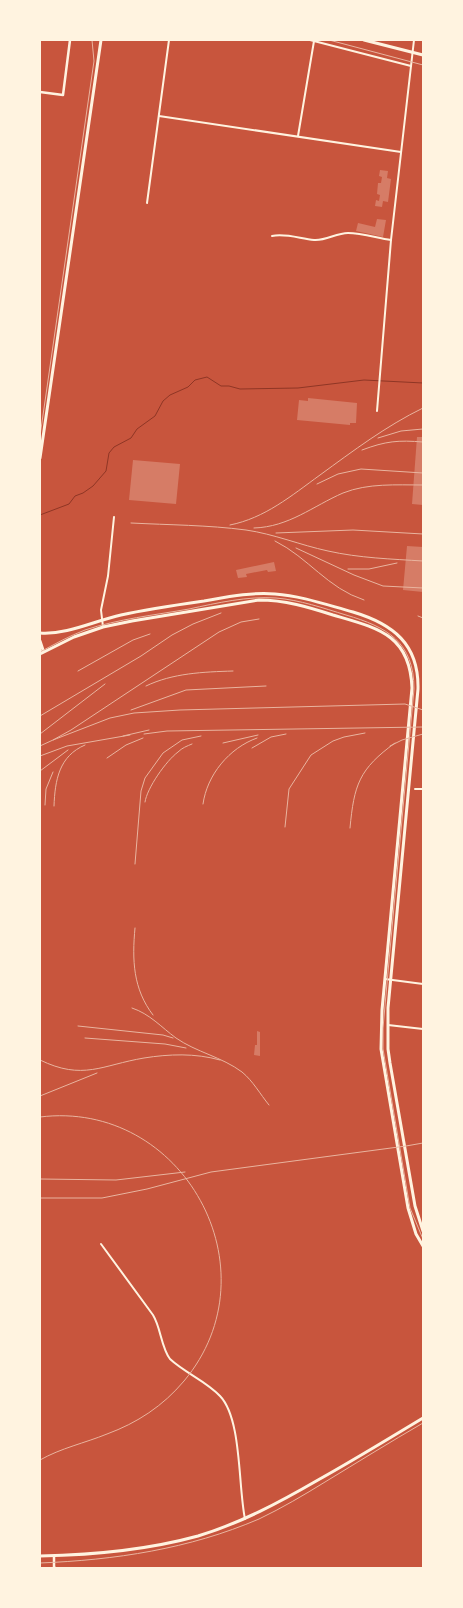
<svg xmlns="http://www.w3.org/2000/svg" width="463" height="1608" font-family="Mulish,sans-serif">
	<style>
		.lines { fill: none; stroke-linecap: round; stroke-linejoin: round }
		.stream { stroke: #8f3625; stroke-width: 1 }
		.building { fill: #d67c66 }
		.minor { stroke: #fff3e0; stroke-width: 2 }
		.tertiary { stroke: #fff3e0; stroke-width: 2.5 }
		.secondary { stroke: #fff3e0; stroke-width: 3 }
		.primary { stroke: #fff3e0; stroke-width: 3 }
		.tram { stroke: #e9b49f; stroke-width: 1 }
		.rail { stroke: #e9b49f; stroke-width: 1 }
	</style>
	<rect width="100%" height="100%" fill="#c8553d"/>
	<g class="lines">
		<path class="stream" d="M40,515l29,-11 6,-8 8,-3 10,-7 13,-15 3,-18 5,-6 17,-9 6,-9 18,-13 8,-15 7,-6 18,-8 7,-7 12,-3 14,9h8l11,3 58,-1 66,-8 59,3"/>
	</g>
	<g class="building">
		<path d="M380,170l8,1 -1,7 4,1 -3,23 -5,-1 -1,6 -7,-1 1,-6 3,1 1,-6 -3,-1 1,-11h3l1,-6 -3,-1z"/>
		<path d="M377,219l9,1 -3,17 -27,-6 2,-8 17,4z"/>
		<path d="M308,398l49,5 -1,20h-6v2l-53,-5 2,-20 9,1z"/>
		<path d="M417,437h6v68l-11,-1z"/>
		<path d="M133,460l47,4 -4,40 -47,-4z"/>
		<path d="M407,546l16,1v45l-20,-2z"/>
		<path d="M274,562l2,9 -8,1 -1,-2 -21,4 1,3 -9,1 -2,-8z"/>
		<path d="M257,1031l3,1v24l-6,-1 1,-10h2z"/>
	</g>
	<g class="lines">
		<g class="minor">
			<path d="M310,40l101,26"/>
			<path d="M159,116l242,36"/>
			<path d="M298,136l16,-95"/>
			<path d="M147,203l22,-163"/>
			<path d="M272,236c14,-3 29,3 42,4 12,1 22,-7 34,-7 14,0 29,5 43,7"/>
			<path d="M377,411l14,-171 23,-200"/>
			<path d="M103,627l-2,-17 7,-34 6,-59"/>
			<path d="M415,789h8"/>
			<path d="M385,979l38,5"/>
			<path d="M388,1025l35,4"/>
			<path d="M101,1244l52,71c8,13 8,32 17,44 15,14 36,22 50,37 22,23 18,90 25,123"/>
		</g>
		<g class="tertiary">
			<path d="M40,92l23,3 7,-55"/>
			<path d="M54,1556v11l1,1"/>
		</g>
		<g class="secondary">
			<path d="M364,40l59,15"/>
			<path d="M40,458l61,-418"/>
			<path d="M40,633c27,2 54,-12 81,-18 27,-6 55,-10 83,-14 23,-4 47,-9 71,-7 27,2 52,11 78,18 40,12 66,32 65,77l-30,319v41l2,14 25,143 8,25"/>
			<path d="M40,641l3,9 -3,4"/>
			<path d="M42,653l32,-16 29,-10 29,-6 127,-21c26,0 49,7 74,15 44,13 77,19 79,73l-30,322 -1,39 27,159 8,26 7,12"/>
		</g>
		<path class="primary" d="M40,1556c52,-1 107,-6 158,-20 43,-13 82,-34 120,-56 36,-20 70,-41 105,-62"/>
		<g class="tram">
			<path d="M329,40l94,25"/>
			<path d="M40,436l54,-375 -2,-21"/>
			<path d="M40,652c15,-8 29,-16 45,-22 33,-11 70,-15 104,-21 28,-6 58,-13 87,-11 24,2 47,10 70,17 41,12 68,27 68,74l-25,272 -6,67v21l27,159 13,31"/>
			<path d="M40,1563c75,-3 149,-14 219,-44 23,-11 45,-24 66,-37 33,-20 65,-40 98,-59"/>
		</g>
		<g class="rail">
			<path d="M378,438l23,-7 22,-2"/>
			<path d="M362,450c24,-9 36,-10 61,-8"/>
			<path d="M317,484l21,-10 23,-5 62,4"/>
			<path d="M131,523c38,2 77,2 115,7 28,4 54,15 82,21 31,7 63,8 95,10"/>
			<path d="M230,525c35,-7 61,-29 90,-50 33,-24 66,-49 103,-67"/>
			<path d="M254,528c35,-1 59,-22 89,-35 25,-10 53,-8 80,-8"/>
			<path d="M276,533l77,-3 70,4"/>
			<path d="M275,541c34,17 52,47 89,59"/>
			<path d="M296,548l58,27 29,11 40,2"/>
			<path d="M348,569h21l28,-6"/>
			<path d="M418,616l5,2"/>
			<path d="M259,619l-18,3 -22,10 -148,98 -18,10 57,-22 24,-5 46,-3 225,-6 18,6"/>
			<path d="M78,671l55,-31 17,-6"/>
			<path d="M146,686c27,-13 57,-14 87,-15"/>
			<path d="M131,710l55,-20 80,-4"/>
			<path d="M40,716l101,-60 31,-21 21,-11 28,-11"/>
			<path d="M40,734l65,-50"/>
			<path d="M144,734l23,-3 256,-4"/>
			<path d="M123,736l26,-6"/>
			<path d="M223,743l35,-8"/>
			<path d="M40,746l13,-6"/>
			<path d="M390,746l12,-6 21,-6"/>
			<path d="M252,748l19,-11 15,-3"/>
			<path d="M40,756l27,-10 63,-11"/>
			<path d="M107,758l19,-13 17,-7"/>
			<path d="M40,771l28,-21"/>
			<path d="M145,802c2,-14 21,-41 33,-50 4,-4 9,-6 14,-8"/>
			<path d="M203,804c4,-29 26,-56 54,-66"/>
			<path d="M45,805l1,-16 7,-17"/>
			<path d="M54,806c1,-26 5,-50 31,-61"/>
			<path d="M285,827l4,-38 22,-34 22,-14 11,-4 21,-4"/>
			<path d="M350,828c4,-43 9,-59 45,-85"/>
			<path d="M135,864l6,-73 4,-13 18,-25 19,-13 19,-4"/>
			<path d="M135,928c-3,32 -2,61 18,87"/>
			<path d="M132,1008c18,6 29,19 44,30 20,14 46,19 66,34 11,9 18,22 27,33"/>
			<path d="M78,1026l85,9 10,3"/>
			<path d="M85,1038l80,6 21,4"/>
			<path d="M40,1060c43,21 62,5 104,-2 25,-4 51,-5 76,2"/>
			<path d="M40,1096l57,-23"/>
			<path d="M40,1117c143,-18 237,153 144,264 -21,25 -47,42 -77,53 -22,9 -46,14 -67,26"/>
			<path d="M40,1179l76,1 69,-8"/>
			<path d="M40,1198h62l45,-9 64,-17 195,-26 17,-3"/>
		</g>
	</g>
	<rect width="463" height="1608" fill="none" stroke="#fff3e0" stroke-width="82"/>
</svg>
